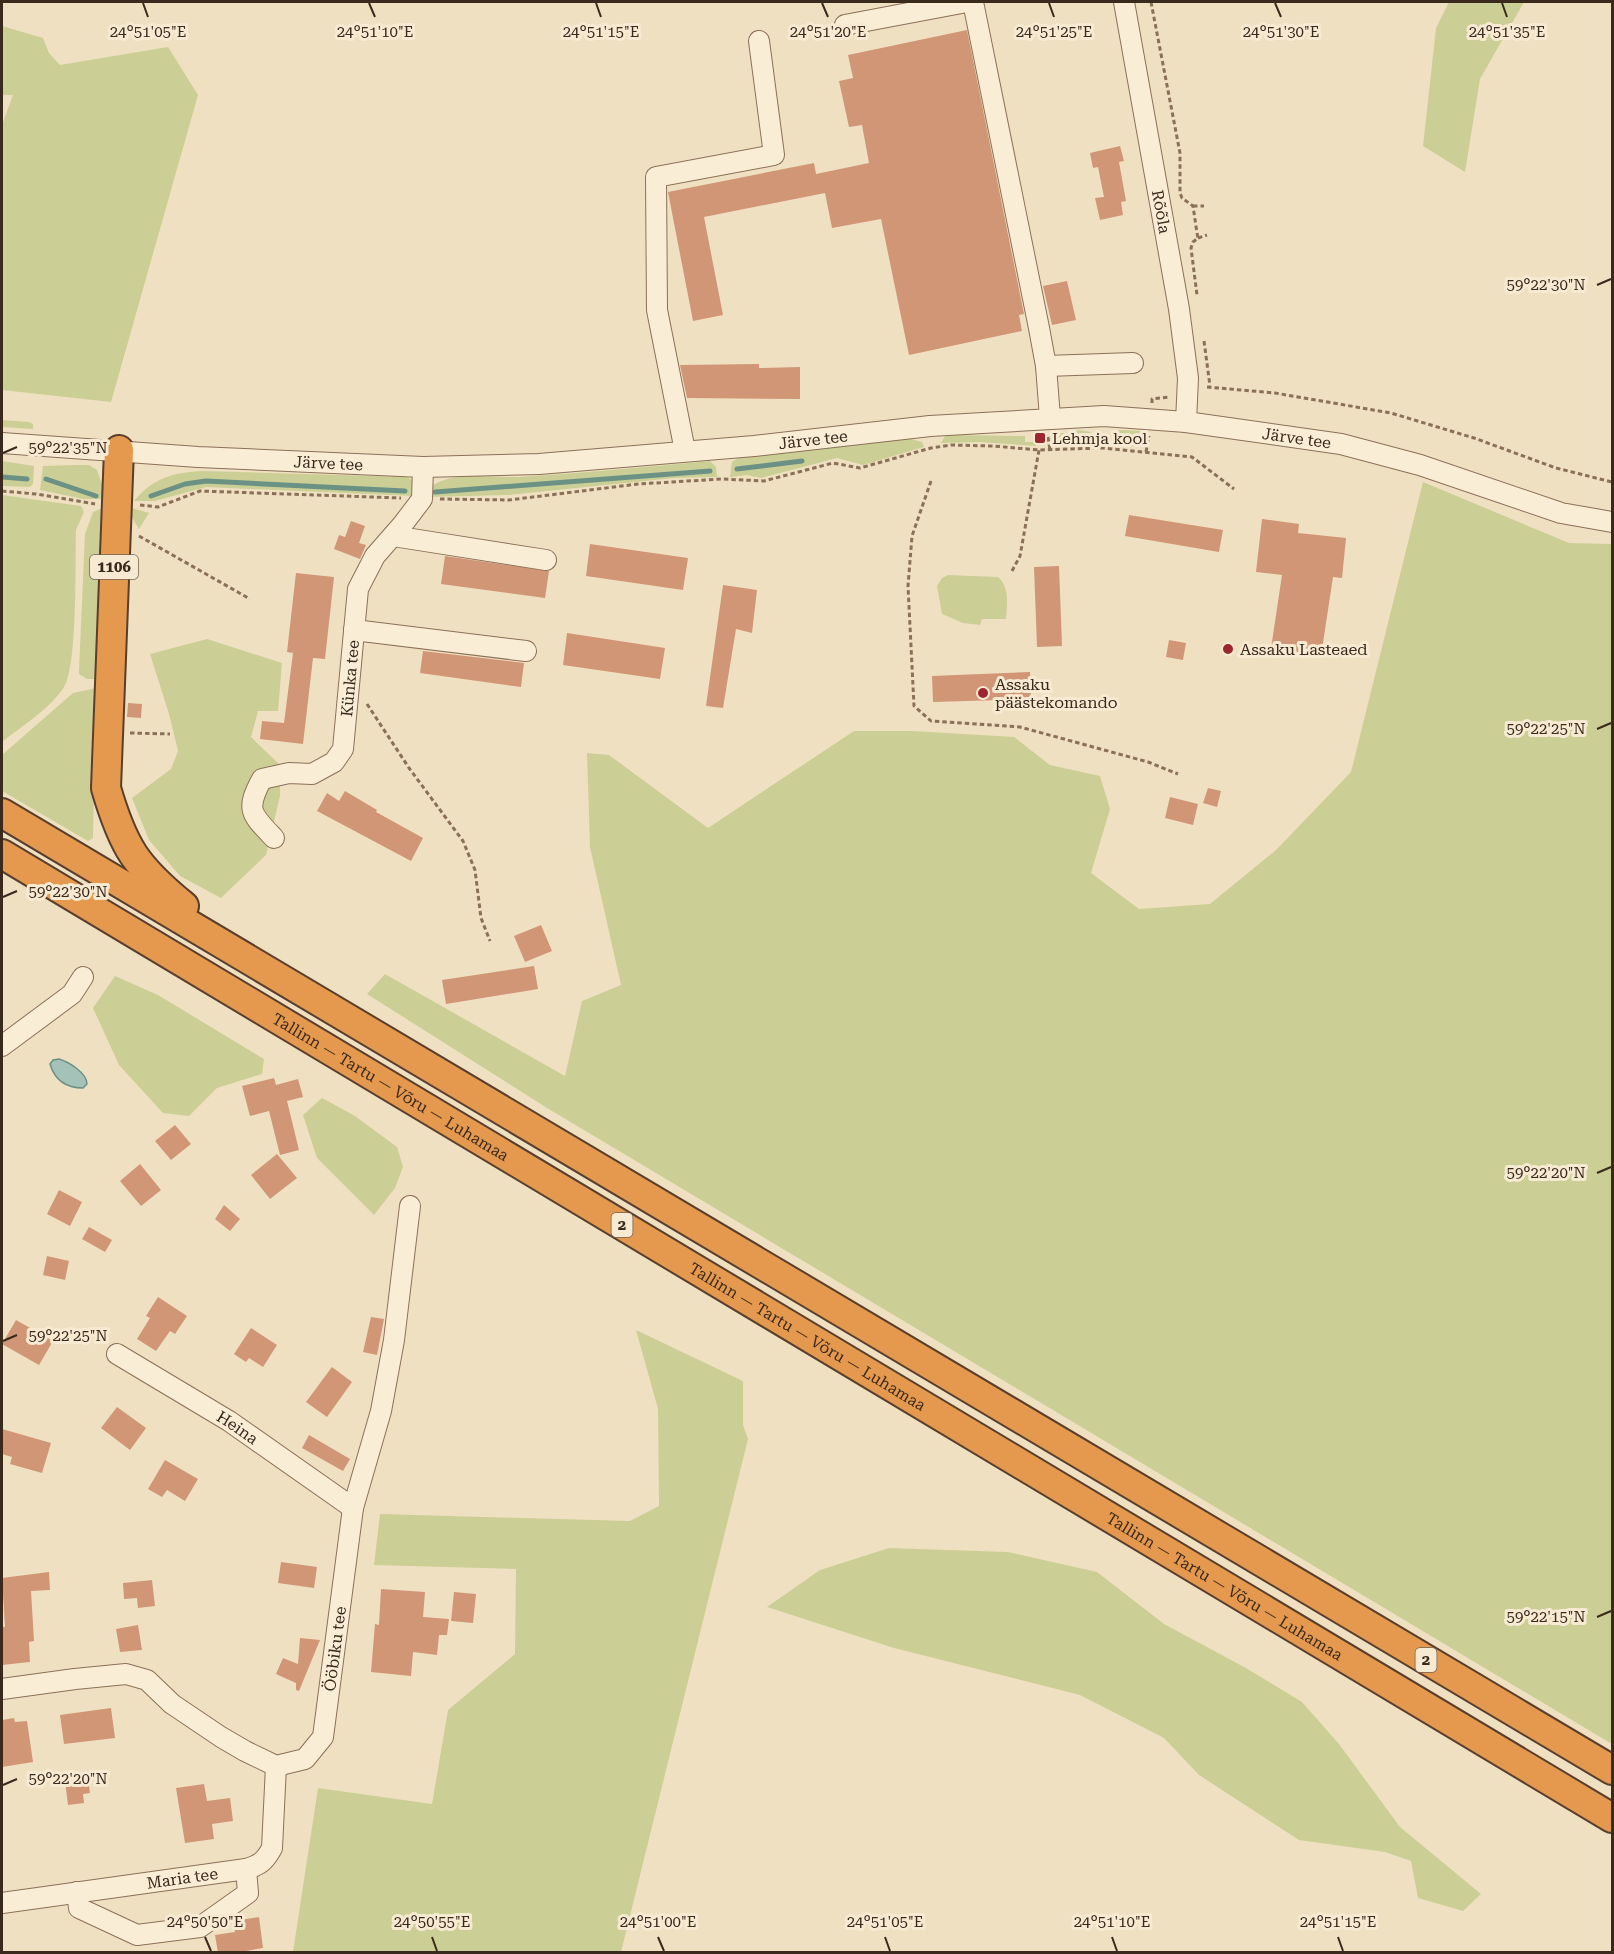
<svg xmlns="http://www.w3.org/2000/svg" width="1614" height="1954" font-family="'Roboto Serif',serif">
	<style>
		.green { fill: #cbcf95 }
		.water { fill: #a4c2b8; stroke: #6b9185; stroke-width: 1.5 }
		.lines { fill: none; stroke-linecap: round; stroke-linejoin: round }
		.stream { stroke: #6b9185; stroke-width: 5 }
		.building { fill: #d09676 }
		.minor-casing { stroke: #8b7058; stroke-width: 22 }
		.highway-casing { stroke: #583e2d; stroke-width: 32 }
		.path { stroke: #8b7058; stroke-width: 3; stroke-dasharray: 4.5 3; stroke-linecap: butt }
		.minor { stroke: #faedd6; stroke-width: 20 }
		.highway { stroke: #e4994e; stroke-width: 28 }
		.ticks { fill: none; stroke: #3a291d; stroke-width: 2 }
		.poi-dot { fill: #9d252d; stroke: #f7ead2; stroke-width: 2 }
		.labels { text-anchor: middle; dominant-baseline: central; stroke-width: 6; stroke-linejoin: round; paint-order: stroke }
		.shield { fill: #f7ead2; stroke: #736353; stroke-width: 1.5 }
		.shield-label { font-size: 15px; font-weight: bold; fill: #3a291d }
		.street-label { font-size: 16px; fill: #3a291d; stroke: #f7ead2 }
		.poi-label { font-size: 16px; fill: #3a291d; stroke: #f7ead2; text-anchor: start }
		.ticks-label { font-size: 15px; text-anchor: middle; fill: #3a291d; stroke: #f7ead2; stroke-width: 6; stroke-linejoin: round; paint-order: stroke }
	</style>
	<rect width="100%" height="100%" fill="#f0e0c2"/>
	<g class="green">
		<path d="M1449,2h75l-44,77 -15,93 -42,-26 13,-118z"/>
		<path d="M2,26l41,12 6,15 11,12 108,-18 30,48 -87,307 -109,-12v-265l11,-30h-11z"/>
		<path d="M2,420l27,2 4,2v5l-31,-2z"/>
		<path d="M1079,430l12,2 3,4 1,8h-45l3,-11h15z"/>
		<path d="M1118,430l28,1 -2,13c-8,4 -22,2 -30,-2l1,-10z"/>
		<path d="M950,435l75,1v6h11v4l-56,-4 -39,1 4,-7z"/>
		<path d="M907,438l15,4 2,5 -61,18 -26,-7 -76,20 -14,-3 -17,2 2,-15 8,-5z"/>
		<path d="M2,461l32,5 -1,18 -3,3 -28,-1z"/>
		<path d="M710,461l6,6 1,10 -43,1 -167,17 -79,2 5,-12c24,-14 58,-7 85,-8 64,-4 128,-10 192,-16z"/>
		<path d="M75,465h14l8,5 6,17 1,12h-21l-43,-9 3,-24z"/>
		<path d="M203,471l203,6 9,4v15l-209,-9 -51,14h-21c19,-23 40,-29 69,-30z"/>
		<path d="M1423,482l146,61 43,1v1200l-1065,-636 -180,-114 18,-20 180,102 17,-75 39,-16 -31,-138 -3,-94 22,2 99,73 146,-97h59l101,6 36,28 50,11 10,33 -19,64 48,36 71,-5 66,-54 75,-78z"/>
		<path d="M2,495l79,11 3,6 -8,18c-1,31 2,135 -12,157 -14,22 -42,39 -62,55z"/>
		<path d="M132,508l17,5 -10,16 -9,-15z"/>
		<path d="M100,509h4l-7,170h-10l-8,-5v-4l6,-136 8,-22z"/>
		<path d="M948,575l50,2c12,11 9,27 8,42h-24l-2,6 -17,-2 -21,-9 -5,-28 5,-8z"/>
		<path d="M207,639l75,24 -4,48h-20l-7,26 29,28v31l-14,59 -45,43 -41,-22 -31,-36 -17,-42 39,-29 7,-18 -9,-37 -19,-60z"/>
		<path d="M96,688l-3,150 -5,3 -86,-50v-36l71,-62z"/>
		<path d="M115,976l43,19 106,64 -2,15 -45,14 -28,28 -26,-3 -44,-48 -26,-57z"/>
		<path d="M322,1098l33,18 42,31 6,20 -8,21 -21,27 -57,-57 -14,-43z"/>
		<path d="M636,1330l107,51v44l5,14 -127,513h-328l25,-164 114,16 16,-94 67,-56 1,-85 -142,-4 6,-51 250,7 29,-15 -1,-97z"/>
		<path d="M889,1548l119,4 89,20 67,52 82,44 56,34 37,42 61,83 81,67 -18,17 -45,-13 -7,-37 -26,-9 -86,-12 -100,-65 -35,-37 -84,-43 -186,-47 -127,-41 53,-37z"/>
	</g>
	<path class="water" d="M59,1059c10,3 28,14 28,25l-4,4c-16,0 -28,-7 -33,-24l3,-4z"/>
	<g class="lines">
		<g class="stream">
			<path d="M737,469l65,-8"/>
			<path d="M2,477l25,2"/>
			<path d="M46,479l50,17"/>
			<path d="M435,492l275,-21"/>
			<path d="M151,496l34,-12 21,-3 199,10"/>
		</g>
	</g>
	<g class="building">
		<path d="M967,30l57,284 -5,1 3,16 -113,24 -28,-136 -49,9 -7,-35 -121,24 19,98 -30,6 -25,-129 146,-29 2,11 53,-11 -7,-38 -13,2 -10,-46 14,-3 -5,-23z"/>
		<path d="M1120,146l4,15 -5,1 7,39 -5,1 2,13 -23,5 -5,-22 9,-1 -6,-30 -5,1 -3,-15z"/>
		<path d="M1067,281l9,39 -24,5 -9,-39z"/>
		<path d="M759,364v4l41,-1v32l-113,-1 -7,-33z"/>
		<path d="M1129,515l94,15 -4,22 -94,-16z"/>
		<path d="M1262,519l37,5 -1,9 48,5 -4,40 -9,-1 -12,79 -26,-4 -2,6 -23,-3 12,-80 -26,-3z"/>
		<path d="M351,521l14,5 -6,17 7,2 -6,14 -26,-10 5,-14 6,2z"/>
		<path d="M590,544l98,14 -5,32 -97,-14z"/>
		<path d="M445,556l104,15 -4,27 -104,-14z"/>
		<path d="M1059,566l3,80 -25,1 -3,-80z"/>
		<path d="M296,573l38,4 -9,82 -12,-1 -10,86 -43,-5 2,-18 22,2 9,-70 -6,-1z"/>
		<path d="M723,585l34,5 -5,43 -16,-4 -13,79 -17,-2z"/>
		<path d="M567,633l98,15 -5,31 -97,-14z"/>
		<path d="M1169,640l17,3 -3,17 -17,-3z"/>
		<path d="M423,651l101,12 -3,24 -101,-14z"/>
		<path d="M1030,672l1,27 -98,3 -1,-26z"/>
		<path d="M128,703l14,1 -1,14 -14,-1z"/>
		<path d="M1208,788l13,3 -4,16 -14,-4z"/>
		<path d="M345,791l32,19 -1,2 47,26 -12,23 -94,-50 10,-18 12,8z"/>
		<path d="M1170,797l28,7 -5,21 -28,-7z"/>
		<path d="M541,925l11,26 -27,11 -11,-26z"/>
		<path d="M534,966l4,23 -92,15 -4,-24z"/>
		<path d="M274,1078l2,7 22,-6 5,18 -16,4 12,49 -19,5 -11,-44 -19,5 -8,-30z"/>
		<path d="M175,1125l16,19 -20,16 -16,-19z"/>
		<path d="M277,1154l20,24 -27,21 -19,-24z"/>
		<path d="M140,1164l21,26 -20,16 -21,-25z"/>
		<path d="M59,1190l23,12 -12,24 -23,-12z"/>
		<path d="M224,1205l16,14 -10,12 -15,-12z"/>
		<path d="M89,1227l23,13 -7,12 -23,-13z"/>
		<path d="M47,1256l22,5 -4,19 -22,-5z"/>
		<path d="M158,1297l29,19 -12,18 -5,-3 -14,20 -19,-12 13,-21 -4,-2z"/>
		<path d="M371,1317l13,2 -7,36 -14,-3z"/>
		<path d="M16,1320l37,21 -14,24 -37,-21z"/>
		<path d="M251,1328l26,17 -14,22 -14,-9 -3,4 -12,-8z"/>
		<path d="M332,1367l20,15 -25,35 -21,-15z"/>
		<path d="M117,1407l29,21 -16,22 -29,-22z"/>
		<path d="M2,1429l49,14 -9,30 -32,-9 2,-7 -10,-3z"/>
		<path d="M309,1435l41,24 -7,12 -41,-23z"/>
		<path d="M165,1460l33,19 -13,22 -18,-11 -5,7 -14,-8z"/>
		<path d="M281,1562l36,5 -3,21 -36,-5z"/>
		<path d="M49,1572l1,18 -19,1 3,50 -5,1 1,20 -28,3v-38h3l-3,-49z"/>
		<path d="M152,1580l3,26 -17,2 -1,-10 -13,1 -1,-16z"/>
		<path d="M381,1589l44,3 -2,25 26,2 -2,16h-8l-2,20 -24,-3 -2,24 -40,-4 4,-48 4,1z"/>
		<path d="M454,1592l22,2 -3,29 -22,-2z"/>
		<path d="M138,1625l4,25 -22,2 -4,-23z"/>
		<path d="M300,1638l20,2 -21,51 -3,-1v-7l-20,-9 7,-16 15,6z"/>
		<path d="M111,1708l4,30 -51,6 -4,-29z"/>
		<path d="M14,1718l1,4 12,-1 6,41 -31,5v-47z"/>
		<path d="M88,1779l2,14 -7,1 1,9 -16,2 -3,-24z"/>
		<path d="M204,1784l3,17 23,-3 3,23 -21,3 2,15 -29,4 -9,-55z"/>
		<path d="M259,1917l4,31 -17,3v2h-28l-3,-18 20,-3 -2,-11z"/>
	</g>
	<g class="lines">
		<defs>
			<g id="minor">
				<path d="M973,2l66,326 7,38 4,52"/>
				<path id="s1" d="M1124,2l55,307 9,69 -2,44"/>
				<path d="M845,25l122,-23"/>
				<path d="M1046,366l87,-3"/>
				<path id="s2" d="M2,443l196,14 225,10 116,-3 215,-18 176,-20 174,-10 82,6 155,22 79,21 141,48 51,9"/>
				<path d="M685,451l-28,-141 -1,-133 118,-22 -15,-114"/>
				<path d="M393,536l153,24"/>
				<path d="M354,630l172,21"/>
				<path id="s3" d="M274,838c-23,-24 -29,-28 -12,-59l27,-6 23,1 22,-12 9,-13 15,-160 17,-33 28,-32 19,-25 1,-32"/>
				<path d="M2,1046l70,-52 11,-17"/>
				<path id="s4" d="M117,1354l112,67 124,87"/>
				<path id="s5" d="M2,1689l73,-10 51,-5 21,6 25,24 49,33 24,14 31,15 29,-7 18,-22 30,-229 28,-97 13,-71 16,-134"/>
				<path d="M77,1892l2,16 58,27 63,-8 48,-34 -2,-24"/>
				<path id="s6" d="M2,1903l244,-34c14,-4 19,-8 26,-21l4,-82"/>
			</g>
			<g id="highway">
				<path d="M119,450l-13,338c17,59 30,79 78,118"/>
				<path d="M2,813l1610,957"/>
				<path id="s7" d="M2,854l1610,964"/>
			</g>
		</defs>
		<use href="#minor" class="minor-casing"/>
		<use href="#highway" class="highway-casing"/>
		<g class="path">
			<path d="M1151,2l29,151v40l2,5 11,8 4,27 1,5 -5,4 -2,6 6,47"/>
			<path d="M1193,206h11"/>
			<path d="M1198,238l9,-3"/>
			<path d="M1204,341l6,45"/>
			<path d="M1207,387l68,6 116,20 83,25 82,30 56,14"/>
			<path d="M1152,403v-4l17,-2"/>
			<path d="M1048,437l2,13"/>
			<path d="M1146,452l3,-16"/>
			<path d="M931,481l-19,55 -4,50 6,120 17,15 89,6 128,35 30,12"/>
			<path d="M2,491l34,3 59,10"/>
			<path d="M440,499l69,1 129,-16 84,-5 42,2 69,-18 27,5 71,-20 20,-3 42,1 46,4 63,-2 90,9 42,32"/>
			<path d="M140,505l18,2 42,-16 201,7"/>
			<path d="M139,536l111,63"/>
			<path d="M1012,571l8,-15 19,-106"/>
			<path d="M367,704l42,64 54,73 12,29 6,48 9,23"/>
			<path d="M130,733l40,1"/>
		</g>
		<use href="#minor" class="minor"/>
		<use href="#highway" class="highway"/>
	</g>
	<path class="ticks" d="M143,3l5,14M369,3l6,14M596,3l5,14M822,3l6,14M1049,3l5,14M1275,3l6,14M1502,3l5,14M1597,285l14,-6M3,453l14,-6M1597,729l14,-6M3,897l14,-6M1597,1173l14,-6M3,1341l14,-6M1597,1617l14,-6M3,1785l14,-6M205,1937l6,14M432,1937l5,14M658,1937l6,14M885,1937l5,14M1112,1937l5,14M1338,1937l5,14"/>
	<g class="poi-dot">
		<rect x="1034" y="432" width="12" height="12" rx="3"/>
		<circle cx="1228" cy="649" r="6"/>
		<circle cx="983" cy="693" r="6"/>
	</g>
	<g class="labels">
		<g class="shield">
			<rect x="90" y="555" width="48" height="24" rx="4.5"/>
			<rect x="611.5" y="1213" width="21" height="24" rx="4.5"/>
			<rect x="1415.5" y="1648" width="21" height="24" rx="4.5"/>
		</g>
		<g class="shield-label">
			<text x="114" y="567">1106</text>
			<text x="622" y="1225">2</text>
			<text x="1426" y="1660">2</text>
		</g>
		<g class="street-label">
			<text stroke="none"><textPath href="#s1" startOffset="213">Rõõla</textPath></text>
			<text stroke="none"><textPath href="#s2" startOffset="1299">Järve tee</textPath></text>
			<text stroke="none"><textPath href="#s2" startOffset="813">Järve tee</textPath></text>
			<text stroke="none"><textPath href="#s2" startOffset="327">Järve tee</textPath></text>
			<text stroke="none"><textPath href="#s3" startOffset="231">Künka tee</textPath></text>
			<text stroke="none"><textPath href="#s7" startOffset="453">Tallinn — Tartu — Võru — Luhamaa</textPath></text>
			<text stroke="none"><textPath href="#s7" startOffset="939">Tallinn — Tartu — Võru — Luhamaa</textPath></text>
			<text stroke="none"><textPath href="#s4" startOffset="141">Heina</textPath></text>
			<text stroke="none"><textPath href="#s7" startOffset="1425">Tallinn — Tartu — Võru — Luhamaa</textPath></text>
			<text stroke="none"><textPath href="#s5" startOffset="450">Ööbiku tee</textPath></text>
			<text stroke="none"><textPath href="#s6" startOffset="182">Maria tee</textPath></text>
		</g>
		<g class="poi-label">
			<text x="1052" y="438">Lehmja kool</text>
			<text x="1240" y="649">Assaku Lasteaed</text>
			<text x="995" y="684">Assaku<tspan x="995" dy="18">päästekomando</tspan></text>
		</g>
	</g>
	<g class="ticks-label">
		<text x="148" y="37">24°51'05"E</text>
		<text x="375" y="37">24°51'10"E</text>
		<text x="601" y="37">24°51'15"E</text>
		<text x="828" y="37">24°51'20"E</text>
		<text x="1054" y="37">24°51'25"E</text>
		<text x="1281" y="37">24°51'30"E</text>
		<text x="1507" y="37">24°51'35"E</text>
		<text x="1546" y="290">59°22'30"N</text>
		<text x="68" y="453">59°22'35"N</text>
		<text x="1546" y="734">59°22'25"N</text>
		<text x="68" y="897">59°22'30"N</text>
		<text x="1546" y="1178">59°22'20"N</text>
		<text x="68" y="1341">59°22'25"N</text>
		<text x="1546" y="1622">59°22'15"N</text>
		<text x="68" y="1784">59°22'20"N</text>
		<text x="205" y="1927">24°50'50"E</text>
		<text x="432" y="1927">24°50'55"E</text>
		<text x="658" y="1927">24°51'00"E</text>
		<text x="885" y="1927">24°51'05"E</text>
		<text x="1112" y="1927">24°51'10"E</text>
		<text x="1338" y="1927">24°51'15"E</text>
	</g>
	<rect width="1614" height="1954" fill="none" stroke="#3a291d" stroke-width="6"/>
</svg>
